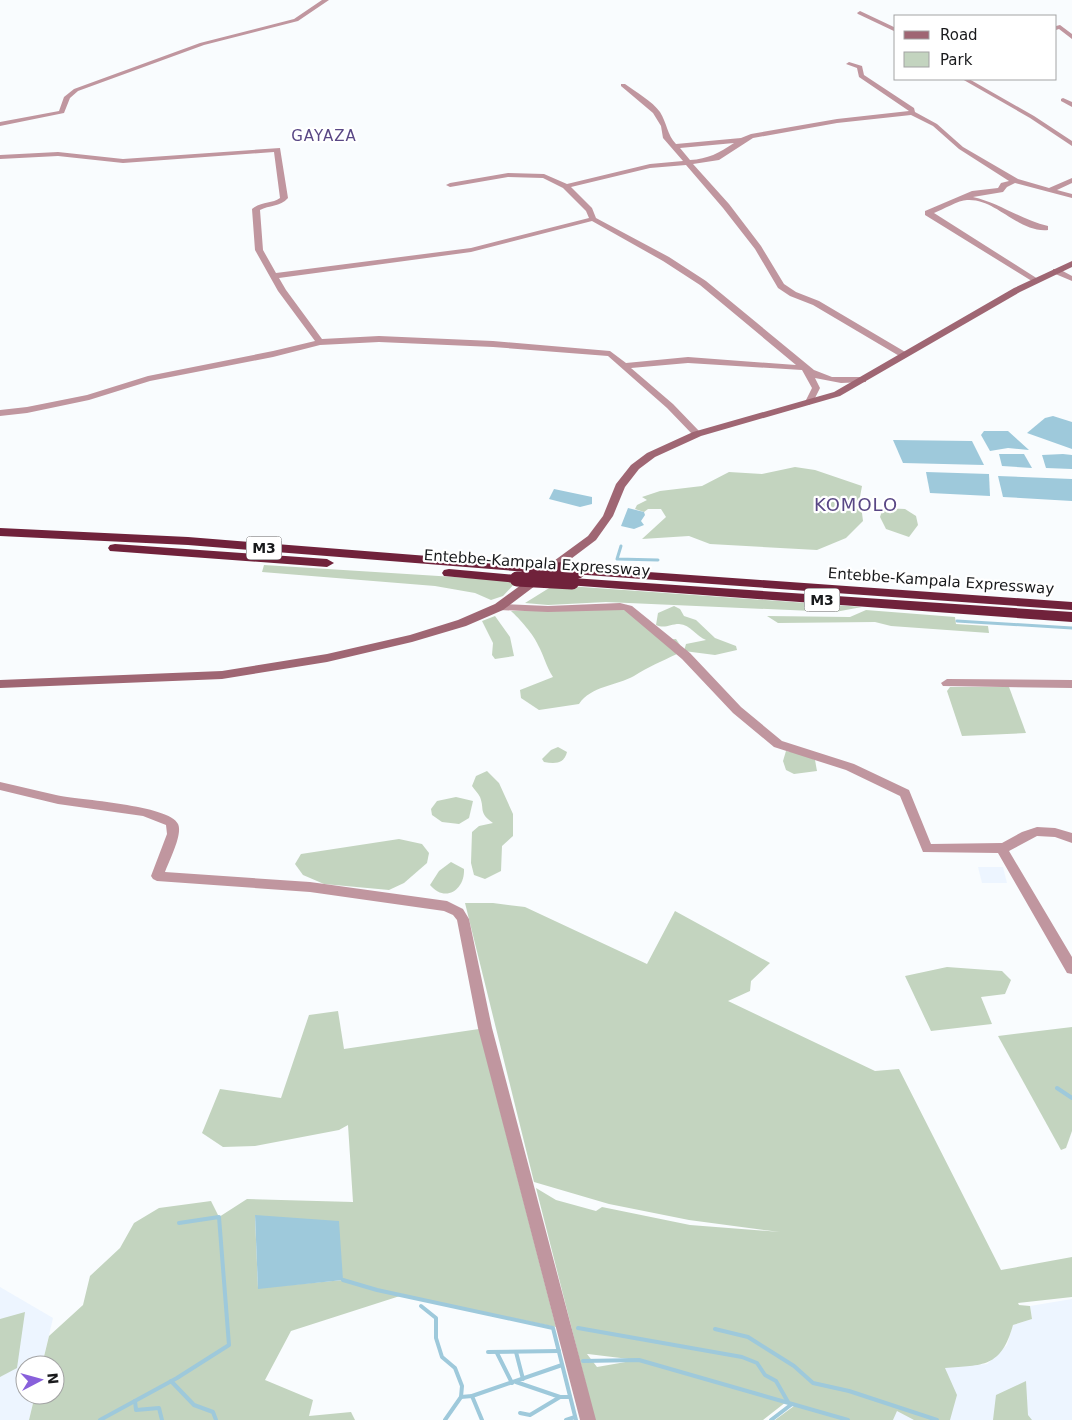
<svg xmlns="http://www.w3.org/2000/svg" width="1072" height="1420" font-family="'DejaVu Sans',sans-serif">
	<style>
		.built { fill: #edf5ff }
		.green { fill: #c3d4bf; fill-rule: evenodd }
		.water { fill: #9ec9db }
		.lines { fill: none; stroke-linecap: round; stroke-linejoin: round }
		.stream-far1 { stroke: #9ec9db; stroke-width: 3 }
		.stream { stroke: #9ec9db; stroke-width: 4 }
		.minor { fill: #c0969f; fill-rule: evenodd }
		.secondary { fill: #9f6673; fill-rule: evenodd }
		.motorway { fill: #70223b; fill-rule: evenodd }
		.motorway-bridge { stroke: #70223b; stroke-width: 15 }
		.labels { text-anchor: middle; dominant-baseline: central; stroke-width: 4.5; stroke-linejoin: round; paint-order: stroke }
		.shield { fill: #fff; stroke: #5e5f60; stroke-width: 1 }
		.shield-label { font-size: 14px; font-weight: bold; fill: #191a1c }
		.far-quarter-label { font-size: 15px; letter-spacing: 1px; fill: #594785; stroke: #fff }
		.street-label { font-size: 15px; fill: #191a1c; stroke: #fff }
		.quarter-label { font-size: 18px; letter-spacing: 1px; fill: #594785; stroke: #fff }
	</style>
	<rect width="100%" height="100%" fill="#f9fcfe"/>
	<g class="built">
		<path d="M978,867h25l4,16h-25z"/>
		<path d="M0,1287l53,31 -11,47h-17v30h10l-6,25h-29z"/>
		<path d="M1072,1299v121h-179l18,-50 76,-6 20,-19 6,-20 19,-6 -2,-13z"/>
	</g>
	<g class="green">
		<path d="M795,467l20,3 47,16 -2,11 3,24 -17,17 -29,12 -107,-6 -21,-8 -47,3 24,-22 -5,-8h-13l-4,3 -9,-3 2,-4 10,-5 -5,-3 18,-6 42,-5 27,-14 33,2z"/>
		<path d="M883,508l22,1 11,7 2,9 -9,12 -23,-8 -6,-12z"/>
		<path d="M264,565l253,16 -14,15 -12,4 -16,-7 -40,-7 -173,-14z"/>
		<path d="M554,585l308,22 -27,5 -229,-10 -58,3 -23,-2z"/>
		<path d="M674,606l6,3 4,7 12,4 19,18 21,8 1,4 -22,5 -31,-4 2,-7 20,-4c-10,-4 -15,-15 -27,-16 -9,0 -14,5 -23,1l2,-12z"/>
		<path d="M625,608l37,32 14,-1 4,6 -3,9c-15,7 -29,13 -43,22 -18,10 -43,10 -55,28l-40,6 -18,-12 -1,-8 33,-13c-7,-11 -9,-21 -15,-32 -4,-10 -19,-27 -27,-34z"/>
		<path d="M866,610l89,7 1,7 32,2 1,7 -98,-7 -16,-4 -97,1 -11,-7 83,1z"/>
		<path d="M495,616l15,21 4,19 -19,3 -3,-4 1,-12 -11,-22z"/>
		<path d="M950,687h59l17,46 -64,3 -15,-45z"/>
		<path d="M558,747l9,5c-3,12 -12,12 -23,10l-2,-3 9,-9z"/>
		<path d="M786,751l17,3 12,6 2,11 -23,3 -8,-4 -3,-9z"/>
		<path d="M487,771l12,12 14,31v22l-11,10 -1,25 -16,8 -11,-4 -3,-12 1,-31 7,-6 14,-3c-15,-11 -8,-13 -13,-26 -2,-4 -6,-8 -8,-11l4,-10z"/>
		<path d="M456,797l17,4 -4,17 -10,6 -17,-2 -10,-7 -1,-6 6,-8z"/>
		<path d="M399,839l23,5 7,9 -2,10 -23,20 -15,7 -65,-6 -21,-9 -8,-11 6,-10z"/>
		<path d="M451,862l13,7c1,21 -19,34 -34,16l9,-14z"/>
		<path d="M465,903h28l32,4 122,57 28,-53 95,52 -19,18 -1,10 -22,10 147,70 24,-2 102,201 71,-13v40l-54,6 1,2 11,1 2,13 -19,6c-12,43 -30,40 -68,43l12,27 -7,25h-36l-17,-9 -4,9h-118l19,-14 -8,-4 -23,18h-168l-59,-232 20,12 40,11 6,-4 88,18 90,7 -91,-12 -80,-16 -75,-22zM587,1354h1l49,6 -40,7z"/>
		<path d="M947,967l55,4 9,9 -6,14 -24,3 11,27 -61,7 -26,-55z"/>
		<path d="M338,1011l6,38 135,-20 77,298 -153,-32 -112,36 -26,49 48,20 -4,16 42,-4 4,8h-326l6,-25h20v-30h-13l7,-29 34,-31 7,-29 30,-28 14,-25 25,-15 52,-7 8,16 28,-18 106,3 -5,-77 -9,5 -84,16 -32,1 -21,-14 18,-44 61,9 28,-83zM255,1216l88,64 -85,8z"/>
		<path d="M1072,1027v104l-6,17 -5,2 -63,-114z"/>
		<path d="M25,1312l-8,56 -17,9v-58z"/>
		<path d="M1026,1381l2,34 4,5h-39l3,-25z"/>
	</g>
	<g class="water">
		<path d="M1053,416l19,6v27l-45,-16 18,-15z"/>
		<path d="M984,431h24l21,19 -21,-2 -18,3 -9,-16z"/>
		<path d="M893,440l79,1 12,24 -81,-2z"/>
		<path d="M999,454h25l8,14 -30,-2z"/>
		<path d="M1063,454l9,1v14l-26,-1 -4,-13z"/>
		<path d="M926,472l63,2 1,22 -60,-3z"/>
		<path d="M998,476l74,3v22l-69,-4z"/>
		<path d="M554,489l38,8v7l-12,3 -31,-8z"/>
		<path d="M628,508l16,4 1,3 -4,6 3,4 -10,4 -13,-3z"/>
		<path d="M255,1215l84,6 4,59 -85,9z"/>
	</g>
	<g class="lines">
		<g class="stream-far1">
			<path d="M621,546l-4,13 41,1"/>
			<path d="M957,621l115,7"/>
		</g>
		<g class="stream">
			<path d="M1057,1088l15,10"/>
			<path d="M343,1280l34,10 176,38 23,92"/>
			<path d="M421,1306l15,12v20l6,19 13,11 7,18 -1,11"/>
			<path d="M578,1328l164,29 15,6 8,12 11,6 12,21"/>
			<path d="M715,1329l33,8 46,29 19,17 36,8 88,29"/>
			<path d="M488,1352l71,-1"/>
			<path d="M516,1352l7,27"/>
			<path d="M497,1353l15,30"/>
			<path d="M583,1361l56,-1 209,60"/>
			<path d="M171,1381l23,24 19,7 3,8"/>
			<path d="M516,1382l44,15h10"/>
			<path d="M472,1396l90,-31"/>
			<path d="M135,1401l1,9 23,-2 3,12"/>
			<path d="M520,1413l10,2 30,-18"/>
			<path d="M100,1420l77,-42 52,-33 -10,-128 -40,6"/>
			<path d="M445,1420l16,-23 11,-1 10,24"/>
			<path d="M566,1420l9,-3"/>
			<path d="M771,1420l21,-16"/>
		</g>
		<g class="minor">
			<path d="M322,0h7l-31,21 -94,24 -126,46 -8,7 -6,15 -64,13v-4l59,-11 5,-14 10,-8 126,-46 94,-24z"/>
			<path d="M860,11l36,17v4l-38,-18 -1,-1z"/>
			<path d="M1060,25l12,9v5l-13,-10 -3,1v-4z"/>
			<path d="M849,62l13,4 2,9 50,33 1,4 22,12 26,23 55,32 31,9 23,-10v5l-15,7 15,4v4l-57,-15 -8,4 -4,5 -30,5c27,6 48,23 75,29v4c-30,3 -52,-32 -81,-30 -8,0 -25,10 -33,13l104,66 1,2 -4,2 -110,-68v-4l47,-20 26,-3 3,-5 8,-2 -50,-32 -26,-23 -22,-11 -74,8 -84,15 -34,22 -26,4 36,40 32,42 23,38 12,8 23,9 88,52v4h-6l-88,-52 -23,-9 -12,-8 -23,-39 -32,-41 -37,-43 -36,3 -79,19 21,21 4,10 73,39 37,24 108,89 18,7h31l3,1v4l-25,1 -26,-5 5,10 -7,14 -4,3 -4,-3 7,-14 -10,-18 -114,-7 -57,5 42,36 27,28 2,2 -5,3 -3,-1 -27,-28 -59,-52 -115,-9 -114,-5 -59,3 -47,12 -123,24 -61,19 -62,13 -27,3v-6l27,-3 60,-12 61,-19 125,-25 42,-10 -37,-50 -23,-41 -3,-41c10,-8 20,-5 28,-11l-6,-46 -151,11 -65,-7 -58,3v-4l58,-3 65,7 157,-11 8,50c-8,9 -19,7 -28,12l3,40 13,23 195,-25 118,-30 -3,-7 -23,-23 -20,-10 -35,-1 -58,10 -4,-2 4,-2 58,-10 36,1 23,10 83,-20 33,-3 -20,-23 -2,-12 -8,-13 -32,-27v-2h4c11,8 27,17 35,28 7,11 7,23 16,32l65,-6 10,-4 86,-15 72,-8 -50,-34 -2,-9 -11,-4zM734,143c-15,10 -26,16 -44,17l-10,-12zM592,221l71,40 37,24 96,80 -108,-8 -62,6 -16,-12 -117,-10 -114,-5 -57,3 -36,-49 -7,-12 192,-26z"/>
			<path d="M962,79h7l65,37 38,25v5l-42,-28z"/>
			<path d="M1063,98l9,4v5l-11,-6v-2z"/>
			<path d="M1053,269h6l13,7v5l-19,-8z"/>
			<path d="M620,603l12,3 58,47 51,54 41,34 72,23 55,26 22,54 71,-1 20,-11 15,-5 18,1 17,5v10l-17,-6 -18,-1 -28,15 63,106v17l-5,-1 -69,-120 -75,-1 -23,-56 -54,-26 -72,-23 -41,-34 -51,-54 -58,-49 -76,2 -49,-2 -5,-3 5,-3 49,2z"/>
			<path d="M947,679l125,1v8l-129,-2 -2,-3z"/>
			<path d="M0,782c19,4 37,9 56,13 22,5 114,10 122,29 5,10 -9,37 -13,48l145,10 137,19 16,8 6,10 23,109 104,392h-16l-102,-392 -21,-108 -4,-5 -9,-4 -134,-19 -153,-11 -4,-2 -2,-3 16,-42 -1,-9 -23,-9 -85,-12 -58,-14z"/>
		</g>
		<path class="secondary" d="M1072,261v6l-52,25 -180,104 -139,40 -46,21 -16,12 -14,18 -12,29 -17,24 -93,70 -37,16 -54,16 -85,20 -105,17 -222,9v-8l222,-9 105,-17 83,-19 48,-15 37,-16 93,-68 15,-20 13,-32 15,-19 16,-12 46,-21 141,-40 180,-104z"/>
		<g class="motorway">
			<path d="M0,528l188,9 340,27 7,4 -7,4 -340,-27 -188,-9z"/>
			<path d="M115,544l212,15 7,4 -7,4 -217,-16 -2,-3 2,-3z"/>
			<path d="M578,567l494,35v8l-499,-36 -2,-3 2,-3z"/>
			<path d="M449,569l68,6 7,4 -7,4 -73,-7 -2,-3 2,-3z"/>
			<path d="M572,578l500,34v10l-505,-37 -2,-3z"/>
		</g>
		<g class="motorway-bridge">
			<path d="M528,568l50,3"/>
			<path d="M517,579l55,3"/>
		</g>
	</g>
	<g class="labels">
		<g class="shield">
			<rect x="246.5" y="536.5" width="35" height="23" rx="4"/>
			<rect x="804.5" y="588.5" width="35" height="23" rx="4"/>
		</g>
		<g class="shield-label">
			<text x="264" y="548">M3</text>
			<text x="822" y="600">M3</text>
		</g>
		<g class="far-quarter-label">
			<text x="324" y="136">GAYAZA</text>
		</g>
		<g class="street-label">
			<text transform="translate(537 563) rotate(4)">Entebbe-Kampala Expressway</text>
			<text transform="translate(941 581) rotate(4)">Entebbe-Kampala Expressway</text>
		</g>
		<g class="quarter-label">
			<text x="856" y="504">KOMOLO</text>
		</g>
	</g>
	<rect x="894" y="15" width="162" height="65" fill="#ffffff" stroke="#a3a3a4"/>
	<rect x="904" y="31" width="25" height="8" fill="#9f6673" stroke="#a3a3a4"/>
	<text x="940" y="40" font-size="15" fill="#191a1c">Road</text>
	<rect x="904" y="52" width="25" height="15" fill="#c3d4bf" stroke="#a3a3a4"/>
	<text x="940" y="65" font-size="15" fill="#191a1c">Park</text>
	<g transform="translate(40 1380) rotate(84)"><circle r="24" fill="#ffffff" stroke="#a3a3a4"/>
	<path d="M0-4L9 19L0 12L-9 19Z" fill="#8860db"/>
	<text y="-8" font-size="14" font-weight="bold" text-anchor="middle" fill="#191a1c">N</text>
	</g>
</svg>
